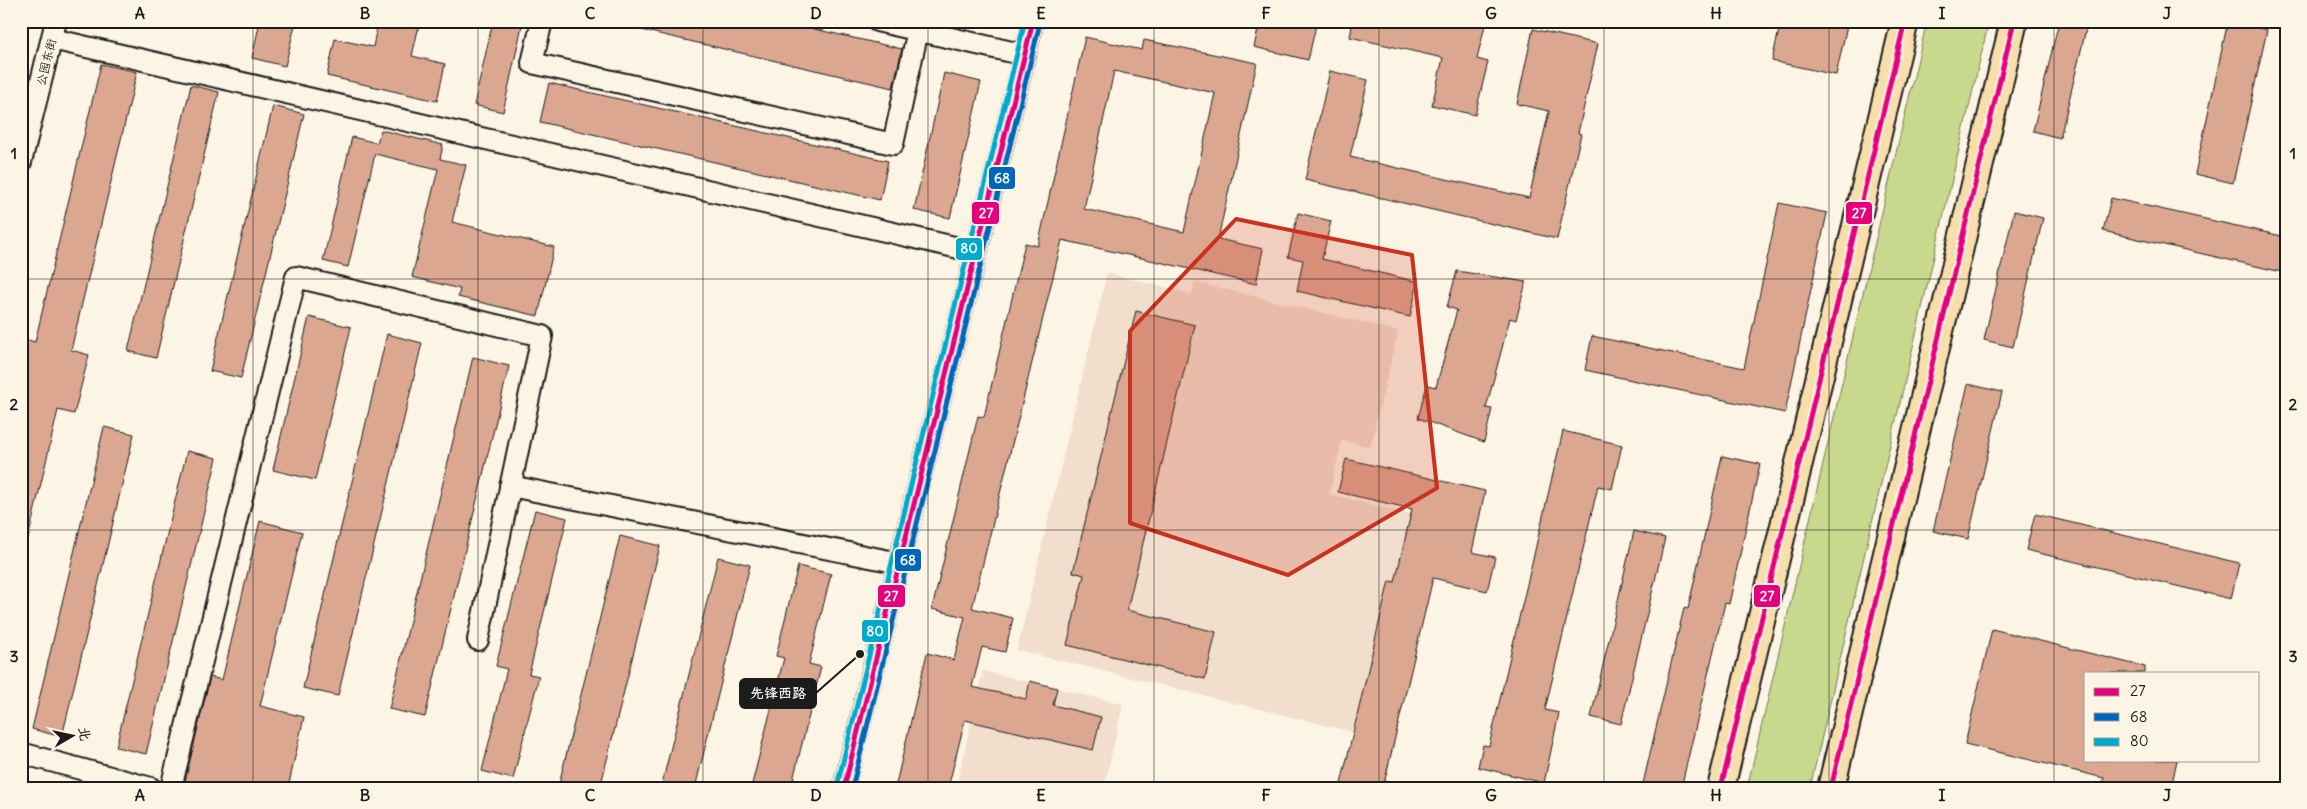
<svg xmlns="http://www.w3.org/2000/svg" width="2307" height="809" font-family="Delius,'LXGW WenKai TC',sans-serif">
	<style>
		.built { fill: #f2decc }
		.green { fill: #c8d98e; stroke: #727a55 }
		.building { fill: #dca791; stroke: #1c1c1c; fill-rule: evenodd }
		.lines { fill: none; stroke-linecap: round; stroke-linejoin: round }
		.minor-casing { stroke: #1c1c1c; stroke-width: 24 }
		.major-casing { stroke: #1c1c1c; stroke-width: 30 }
		.minor { stroke: #fcf5e5; stroke-width: 20 }
		.major { stroke: #f8deab; stroke-width: 26 }
		.bus-1-casing { stroke: #fcf5e5; stroke-width: 9 }
		.bus-2-casing { stroke: #fcf5e5; stroke-width: 9 }
		.bus-3-casing { stroke: #fcf5e5; stroke-width: 9 }
		.bus-1 { stroke: #e5007d; stroke-width: 5 }
		.bus-2 { stroke: #0065bd; stroke-width: 5 }
		.bus-3 { stroke: #00a9ce; stroke-width: 5 }
		.marked { fill: #c8321e; fill-opacity: 0.2; stroke: #c8321e; stroke-width: 4; stroke-linejoin: round }
		.grid { fill: none; stroke: #1c1c1c; stroke-width: 1; stroke-opacity: 0.55 }
		.labels { text-anchor: middle; dominant-baseline: central; stroke-width: 4.5; stroke-linejoin: round; paint-order: stroke }
		.street-label { font-size: 12px; fill: #1c1c1c; stroke: #fcf5e5 }
		.leader { fill: none; stroke: #1c1c1c; stroke-width: 2 }
		.callout-dot { fill: #1c1c1c; stroke: #fcf5e5; stroke-width: 2 }
		.callout { fill: #1c1c1c; stroke: #1c1c1c; stroke-width: 2 }
		.callout-label { font-size: 14px; text-anchor: middle; font-weight: bold; fill: #fff }
		.line-badge { stroke: #fcf5e5; stroke-width: 2 }
		.badge-label { font-size: 14px; text-anchor: middle; font-weight: bold; fill: #fff }
		.neatline { fill: none; stroke: #1c1c1c; stroke-width: 2 }
		.grid-label { font-size: 16px; text-anchor: middle; font-weight: bold; fill: #1c1c1c }
	</style>
	<rect width="100%" height="100%" fill="#fcf5e5"/>
	<filter id="ink" filterUnits="userSpaceOnUse"><feTurbulence type="fractalNoise" baseFrequency=".02" numOctaves="2"/><feDisplacementMap in="SourceGraphic" scale="10" xChannelSelector="R" yChannelSelector="G"/><feConvolveMatrix kernelMatrix="1 2 1 2 8 2 1 2 1" color-interpolation-filters="sRGB"/></filter>
	<g filter="url(#ink)">
		<g class="built">
			<path d="M1107,273l85,21 3,-12 203,49 -28,116 -28,-7 -13,54 106,26 -53,219 -365,-89z"/>
			<path d="M983,671l140,33 -19,84h-148z"/>
		</g>
		<path class="green" d="M1927,21h62l-179,767h-63z"/>
		<g class="building">
			<path d="M260,21h36l-11,45 -33,-8z"/>
			<path d="M378,21h42l-8,35 33,8 -8,37 -110,-25 8,-37 38,8z"/>
			<path d="M493,21h30l-20,91 -29,-7z"/>
			<path d="M634,21h145l123,28 -9,39 -260,-60z"/>
			<path d="M1260,21h57l-9,39 -54,-13z"/>
			<path d="M1353,21h133l-9,38 11,3 -13,53 -43,-10 11,-47 -93,-21z"/>
			<path d="M1781,21h67l-12,54 -64,-14z"/>
			<path d="M2059,21h29l-28,117 -27,-7z"/>
			<path d="M2228,21l39,9 -34,153 -38,-9z"/>
			<path d="M1533,29l65,15 -20,89 3,1 -24,105 -252,-59 25,-109 38,9 -18,77 179,41 20,-87 -32,-7z"/>
			<path d="M1085,37l57,13 2,-10 113,23 -39,176 45,10 -7,35 -194,-44 -90,368 41,10 -8,34 -23,-5 -10,40 54,12 4,-18 27,7 -4,17 48,12 -8,33 -128,-30 -17,68h-53l32,-135 27,7 11,-43 -33,-8 46,-193 6,1 41,-174 13,3zM1114,71l101,22 -31,139 -100,-23z"/>
			<path d="M101,64l36,8 -66,278 18,5 -15,59 -16,-4 -30,129h-7v-114l6,-23 -6,-1v-63l14,4z"/>
			<path d="M944,73l37,9 -31,136 -36,-8z"/>
			<path d="M549,83l339,78 -8,39 -340,-78z"/>
			<path d="M191,85l28,7 -63,266 -28,-7z"/>
			<path d="M273,106l31,8 -63,264 -31,-7z"/>
			<path d="M381,130l62,15 -3,14 26,6 -14,57 102,25 -16,69 -80,-19 2,-8 -48,-12 26,-108 -63,-15 -27,113 -25,-6 29,-124 25,6z"/>
			<path d="M2111,198l175,39v36l-183,-42z"/>
			<path d="M1779,203l48,10 -42,200 -200,-43 7,-34 152,32z"/>
			<path d="M2014,211l29,7 -30,129 -29,-7z"/>
			<path d="M1298,213l33,8 -9,38 96,23 -8,35 -113,-26 6,-31 -15,-3z"/>
			<path d="M1457,271l69,11 -10,38 -6,-2 -24,90 6,1 -8,33 -66,-24 9,-33 9,2 21,-77 -10,-3z"/>
			<path d="M1136,311l59,14 -68,285 89,22 -11,47 -138,-34 17,-70 -11,-3z"/>
			<path d="M309,317l42,10 -36,153 -42,-10z"/>
			<path d="M387,334l35,9 -84,353 -35,-8z"/>
			<path d="M473,357l36,9 -84,351 -36,-8z"/>
			<path d="M1968,384l34,8 -34,147 -35,-8z"/>
			<path d="M104,427l30,7 -72,303 -30,-8z"/>
			<path d="M1563,431l59,14 -10,44 -14,-3 -53,224 14,3 -15,70 -66,-16 5,-22 6,1z"/>
			<path d="M187,451l30,7 -71,296 -30,-7z"/>
			<path d="M1722,456l38,8 -31,140 -4,-1 -44,185h-39l42,-180 4,1z"/>
			<path d="M1346,459l139,32 -13,61 23,5 -8,34 -54,-13 -50,210h-43l49,-207 6,1 17,-73 -74,-17z"/>
			<path d="M535,510l32,8 -38,156 10,2 -26,103 -31,-8 25,-102 -11,-3z"/>
			<path d="M2035,514l204,49 -8,36 -205,-49z"/>
			<path d="M260,521l42,11 -42,174 44,11 -16,71h-74l-29,-7 25,-104 12,3z"/>
			<path d="M1634,531l31,7 -44,186 -30,-7z"/>
			<path d="M620,536l40,10 -60,242h-42z"/>
			<path d="M718,557l32,8 -55,223h-34z"/>
			<path d="M798,566l33,8 -22,90 12,3 -30,121h-40l33,-130 -8,-2z"/>
			<path d="M1992,629l153,38v6h-59v87h91l-6,28h-26l-15,-4 -1,4h-27l2,-10 -139,-34z"/>
		</g>
		<g class="lines">
			<defs>
				<g id="minor">
					<path d="M542,21l-10,42 361,81 27,-123"/>
					<path d="M877,21l148,34"/>
					<path d="M52,39l924,213"/>
					<path d="M21,162l35,-141"/>
					<path d="M510,486l390,77"/>
					<path d="M21,753l130,35"/>
					<path d="M171,788l125,-511 246,59 -64,304"/>
					<path d="M844,788l189,-767"/>
				</g>
				<g id="major">
					<path d="M1721,788l184,-767"/>
					<path d="M1831,788l183,-767"/>
				</g>
			</defs>
			<use href="#minor" class="minor-casing"/>
			<use href="#major" class="major-casing"/>
			<use href="#minor" class="minor"/>
			<use href="#major" class="major"/>
			<defs>
				<g id="bus-1">
					<path d="M844,788l189,-767"/>
					<path d="M1721,788l184,-767"/>
					<path d="M1831,788l183,-767"/>
				</g>
				<path id="bus-2" d="M852,788l188,-765"/>
				<path id="bus-3" d="M837,786l188,-765"/>
			</defs>
			<use href="#bus-1" class="bus-1-casing"/>
			<use href="#bus-2" class="bus-2-casing"/>
			<use href="#bus-3" class="bus-3-casing"/>
			<use href="#bus-1" class="bus-1"/>
			<use href="#bus-2" class="bus-2"/>
			<use href="#bus-3" class="bus-3"/>
		</g>
	</g>
	<path class="marked" d="M1236,219l176,36 25,233 -149,87 -158,-52v-192z"/>
	<path class="grid" d="M253,21v767M478,21v767M703,21v767M928,21v767M1154,21v767M1379,21v767M1604,21v767M1829,21v767M2054,21v767M21,279h2265M21,530h2265"/>
	<g class="labels">
		<g class="street-label">
			<text transform="translate(46 62) rotate(-76)">公园东街</text>
		</g>
	</g>
	<path class="leader" d="M860 654L816 693"/>
	<circle class="callout-dot" cx="860" cy="654" r="5"/>
	<rect class="callout" x="740" y="679" width="76" height="29" rx="5"/>
	<g class="callout-label">
		<text x="778" y="698">先锋西路</text>
	</g>
	<g class="line-badge">
		<rect x="988" y="166" width="28" height="24" rx="5" fill="#0065bd"/>
		<rect x="971" y="201" width="29" height="24" rx="5" fill="#e5007d"/>
		<rect x="1845" y="201" width="28" height="24" rx="5" fill="#e5007d"/>
		<rect x="955" y="237" width="28" height="24" rx="5" fill="#00a9ce"/>
		<rect x="894" y="548" width="28" height="24" rx="5" fill="#0065bd"/>
		<rect x="877" y="584" width="29" height="24" rx="5" fill="#e5007d"/>
		<rect x="1753" y="584" width="28" height="24" rx="5" fill="#e5007d"/>
		<rect x="861" y="619" width="28" height="24" rx="5" fill="#00a9ce"/>
	</g>
	<g class="badge-label">
		<text x="1002" y="183">68</text>
		<text x="986" y="218">27</text>
		<text x="1859" y="218">27</text>
		<text x="969" y="253">80</text>
		<text x="908" y="565">68</text>
		<text x="891" y="601">27</text>
		<text x="1767" y="601">27</text>
		<text x="875" y="636">80</text>
	</g>
	<rect width="2307" height="809" fill="none" stroke="#fcf5e5" stroke-width="55"/>
	<rect x="2084" y="672" width="175" height="90" fill="#fcf5e5" stroke="#a29e95"/>
	<rect x="2094" y="688" width="25" height="8" fill="#e5007d" stroke="#a29e95"/>
	<text x="2130" y="696" font-size="15" fill="#1c1c1c">27</text>
	<rect x="2094" y="713" width="25" height="8" fill="#0065bd" stroke="#a29e95"/>
	<text x="2130" y="722" font-size="15" fill="#1c1c1c">68</text>
	<rect x="2094" y="738" width="25" height="8" fill="#00a9ce" stroke="#a29e95"/>
	<text x="2130" y="746" font-size="15" fill="#1c1c1c">80</text>
	<g transform="translate(72 736) rotate(81)" stroke="#fcf5e5" stroke-width="4" paint-order="stroke">
	<path d="M0-4L9 19L0 12L-9 19Z" fill="#1c1c1c"/>
	<text y="-8" font-size="14" font-weight="bold" text-anchor="middle" fill="#1c1c1c">北</text>
	</g>
	<rect x="28" y="28" width="2252" height="754" class="neatline"/>
	<g class="grid-label">
		<text x="140" y="19">A</text>
		<text x="365" y="19">B</text>
		<text x="590" y="19">C</text>
		<text x="816" y="19">D</text>
		<text x="1041" y="19">E</text>
		<text x="1266" y="19">F</text>
		<text x="1491" y="19">G</text>
		<text x="1716" y="19">H</text>
		<text x="1942" y="19">I</text>
		<text x="2167" y="19">J</text>
		<text x="14" y="159">1</text>
		<text x="2293" y="159">1</text>
		<text x="14" y="410">2</text>
		<text x="2293" y="410">2</text>
		<text x="14" y="662">3</text>
		<text x="2293" y="662">3</text>
		<text x="140" y="801">A</text>
		<text x="365" y="801">B</text>
		<text x="590" y="801">C</text>
		<text x="816" y="801">D</text>
		<text x="1041" y="801">E</text>
		<text x="1266" y="801">F</text>
		<text x="1491" y="801">G</text>
		<text x="1716" y="801">H</text>
		<text x="1942" y="801">I</text>
		<text x="2167" y="801">J</text>
	</g>
</svg>
